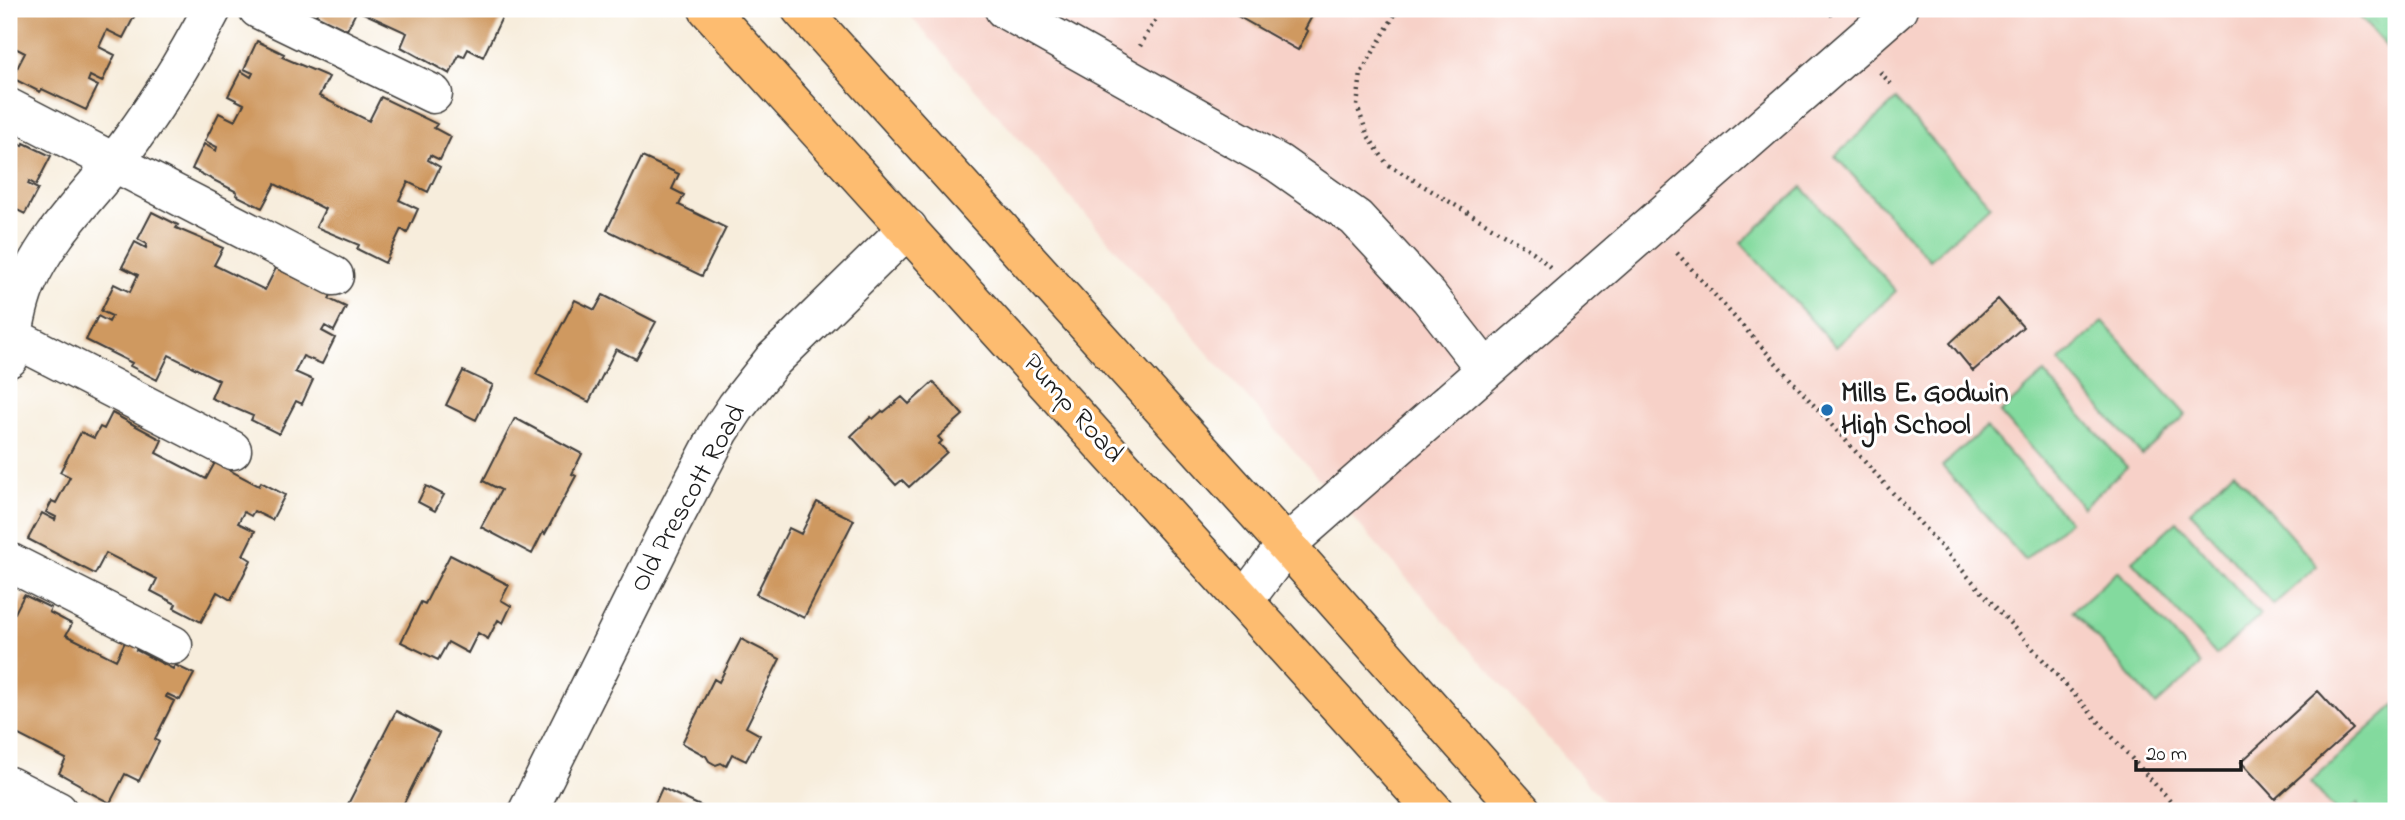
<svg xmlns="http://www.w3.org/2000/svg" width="2405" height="820" viewBox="0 0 2405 820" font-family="'Indie Flower',sans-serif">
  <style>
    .built { fill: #f7d1c8 }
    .park { fill: url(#park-crowns); stroke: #507b5d; stroke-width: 2 }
    .pitch { fill: #83da9e; stroke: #507b5d; stroke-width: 2 }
    .building { fill: #cf9960 }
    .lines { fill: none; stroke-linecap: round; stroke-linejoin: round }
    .minor-casing { stroke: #3d3b39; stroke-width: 41 }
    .major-casing { stroke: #3d3b39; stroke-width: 41 }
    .path { stroke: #3d3b39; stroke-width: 4.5; stroke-dasharray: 2 5; stroke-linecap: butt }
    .minor { stroke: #fff; stroke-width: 38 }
    .major { stroke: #fdbc70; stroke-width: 38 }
    .poi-dot { fill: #1f6fb2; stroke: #fff; stroke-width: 2.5 }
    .labels { text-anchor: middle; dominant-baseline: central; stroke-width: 6; stroke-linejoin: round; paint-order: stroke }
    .poi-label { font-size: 28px; font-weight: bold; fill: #1c1c1c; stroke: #fff; text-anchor: start }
    .street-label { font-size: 28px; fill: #1c1c1c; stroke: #fff }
  </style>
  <defs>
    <pattern id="park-crowns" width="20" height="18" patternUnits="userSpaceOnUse" patternTransform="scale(1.75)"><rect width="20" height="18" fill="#83da9e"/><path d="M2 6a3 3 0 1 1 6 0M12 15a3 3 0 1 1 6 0" fill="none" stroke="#71ba88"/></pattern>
  </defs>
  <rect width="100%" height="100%" fill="#fff"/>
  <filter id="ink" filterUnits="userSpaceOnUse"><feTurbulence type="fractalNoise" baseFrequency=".0143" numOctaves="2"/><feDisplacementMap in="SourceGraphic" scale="14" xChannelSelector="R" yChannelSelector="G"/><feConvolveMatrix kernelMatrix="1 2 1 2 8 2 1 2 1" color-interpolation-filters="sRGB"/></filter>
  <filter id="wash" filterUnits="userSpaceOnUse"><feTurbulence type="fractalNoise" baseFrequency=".00686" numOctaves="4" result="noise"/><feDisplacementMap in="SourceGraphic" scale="28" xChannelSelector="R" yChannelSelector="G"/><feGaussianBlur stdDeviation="1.57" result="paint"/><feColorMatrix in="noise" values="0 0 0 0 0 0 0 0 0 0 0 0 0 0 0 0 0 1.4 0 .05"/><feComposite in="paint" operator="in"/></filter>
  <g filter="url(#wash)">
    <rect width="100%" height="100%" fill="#f7eddc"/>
    <path class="built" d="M904,9H2396V811H1612Z"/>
    <path class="park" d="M2353,9H2396V58Z"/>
    <path class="pitch" d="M1896,100L1990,205L1930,260L1835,156Z
      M1802,187L1896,291L1836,347L1741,243Z
      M2103,322L2186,415L2142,455L2059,361Z
      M2044,373L2127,467L2083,507L2000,413Z
      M1986,427L2069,521L2025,560L1942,466Z
      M2234,471L2317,566L2273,605L2190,511Z
      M2177,521L2260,615L2216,655L2132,561Z
      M2118,571L2201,665L2156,705L2073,611Z
      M2396,704V811H2358V803L2347,811H2336L2310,782Z"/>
    <g id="blocks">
      <path class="building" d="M9,9H127L136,13L123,38L107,30L99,47L115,55L102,82L90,76L88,81L98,86L86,110L42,89L40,92L12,78L25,53L9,45Z
        M319,9H494L504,13L483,57L468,49L464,57L459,55L450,74L401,47L407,33L357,10L347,30L316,15Z
        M1225,9H1316L1305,29L1308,31L1298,50Z
        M257,41L284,54L282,57L329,77L319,96L369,121L381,97L437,124L434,128L451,137L440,160L430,155L428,160L440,167L428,192L408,182L399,200L418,209L407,233L401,229L385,263L357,249L359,245L316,227L325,209L275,184L262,208L236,195L237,192L192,169L204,144L216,151L217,147L205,141L219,113L235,121L244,104L228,96L241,71L251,77L253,73L244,69Z
        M9,139L23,146L24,143L51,156L36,185L29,181L28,184L38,189L25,214L9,206Z
        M642,157L679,174L672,189L684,195L679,205L726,228L702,276L607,230Z
        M152,212L178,225L176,228L223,248L214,265L265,290L276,268L331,295L329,299L346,307L334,331L325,326L322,331L335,338L322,364L303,356L295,372L313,380L302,404L296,401L279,434L251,420L253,416L211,398L219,380L169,355L157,380L130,366L132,363L86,340L98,316L109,322L112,316L101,311L114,284L130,292L138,275L122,267L135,242L146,248L147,244L138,239Z
        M603,295L656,322L636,359L616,349L589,402L536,374L575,300L595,310Z
        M1998,299L2023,327L1973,371L1950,343Z
        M463,371L493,385L476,420L446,405Z
        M933,382L963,415L938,437L942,441L939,444L947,452L909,487L902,480L896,485L851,436L871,417L873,419L882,411L884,412L902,397L909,404Z
        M112,413L162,440L156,453L206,479L217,459L229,466L227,469L259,486L261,482L285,495L272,520L254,511L251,516L244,512L238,523L255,531L243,555L251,560L231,600L217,592L201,622L174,608L176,604L151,591L157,579L106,553L95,574L28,539L42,513L55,520L56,517L46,512L52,501L56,503L70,477L60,472L81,432L94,438L100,427L104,429Z
        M515,418L582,454L572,474L576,476L545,534L543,532L532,554L481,527L501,490L483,481Z
        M426,486L444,495L435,511L418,502Z
        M817,502L854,520L804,618L756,594L789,528L801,534Z
        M450,555L509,585L501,600L511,606L503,623L498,620L488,639L478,633L468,653L448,642L438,660L401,642L421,602L425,604Z
        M24,595L51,608L49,612L72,624L66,635L116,660L126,640L138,646L136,650L173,669L175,665L194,674L180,700L167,694L166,697L174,701L155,739L159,742L139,781L125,774L110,803L81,788L82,786L59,773L66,759L17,734L9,750V613L10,611L15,613Z
        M741,639L780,659L746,727L760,735L746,761L732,754L726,766L721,763L716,765L709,761L706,756L682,743L714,679L719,682Z
        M2318,691L2353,729L2275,799L2241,762Z
        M396,711L439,733L400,811H362L348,804Z
        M662,788L711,811H647L649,808L652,810Z"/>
    </g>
  </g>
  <g filter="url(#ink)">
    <use href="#blocks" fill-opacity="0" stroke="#3d3b39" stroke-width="2"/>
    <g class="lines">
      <g class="minor-casing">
        <path id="minor" d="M258,9L433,94
          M1004,9L1278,163L1356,218L1429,297L1486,370
          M9,108L334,276
          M9,335L232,450
          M9,358C13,334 17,307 26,285C46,238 83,202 114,163C151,115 184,63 212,9
          M9,562L173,645
          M1244,601L1286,545L1898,9
          M9,786L58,811
          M528,811L669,528L720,431L736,407L773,360L908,228"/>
      </g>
      <g class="major-casing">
        <path id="major" d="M708,9L1434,811
          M801,9L1286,545L1522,811"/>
      </g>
      <path class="path" d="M1398,9L1361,73L1357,106L1368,136L1387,164L1533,252L1550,267
        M1826,9L1833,16
        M1140,46L1162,9
        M1880,72L1892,85
        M1677,253L2179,811"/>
      <use href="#minor" class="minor"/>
      <use href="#major" class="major"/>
    </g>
  </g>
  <circle class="poi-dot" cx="1827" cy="410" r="7"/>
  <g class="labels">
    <g class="poi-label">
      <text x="1841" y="394">Mills E. Godwin<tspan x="1841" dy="32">High School</tspan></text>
    </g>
    <g class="street-label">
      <text transform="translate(1072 409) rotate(48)">Pump Road</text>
      <text transform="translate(689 499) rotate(-61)">Old Prescott Road</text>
    </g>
  </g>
  <rect width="2405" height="820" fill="none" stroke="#fff" stroke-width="35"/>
  <path d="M2136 760v10h105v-10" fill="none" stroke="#1c1c1c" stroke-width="3.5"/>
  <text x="2146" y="760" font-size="21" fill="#1c1c1c" stroke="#ffffff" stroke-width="5" paint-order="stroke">20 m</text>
</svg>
